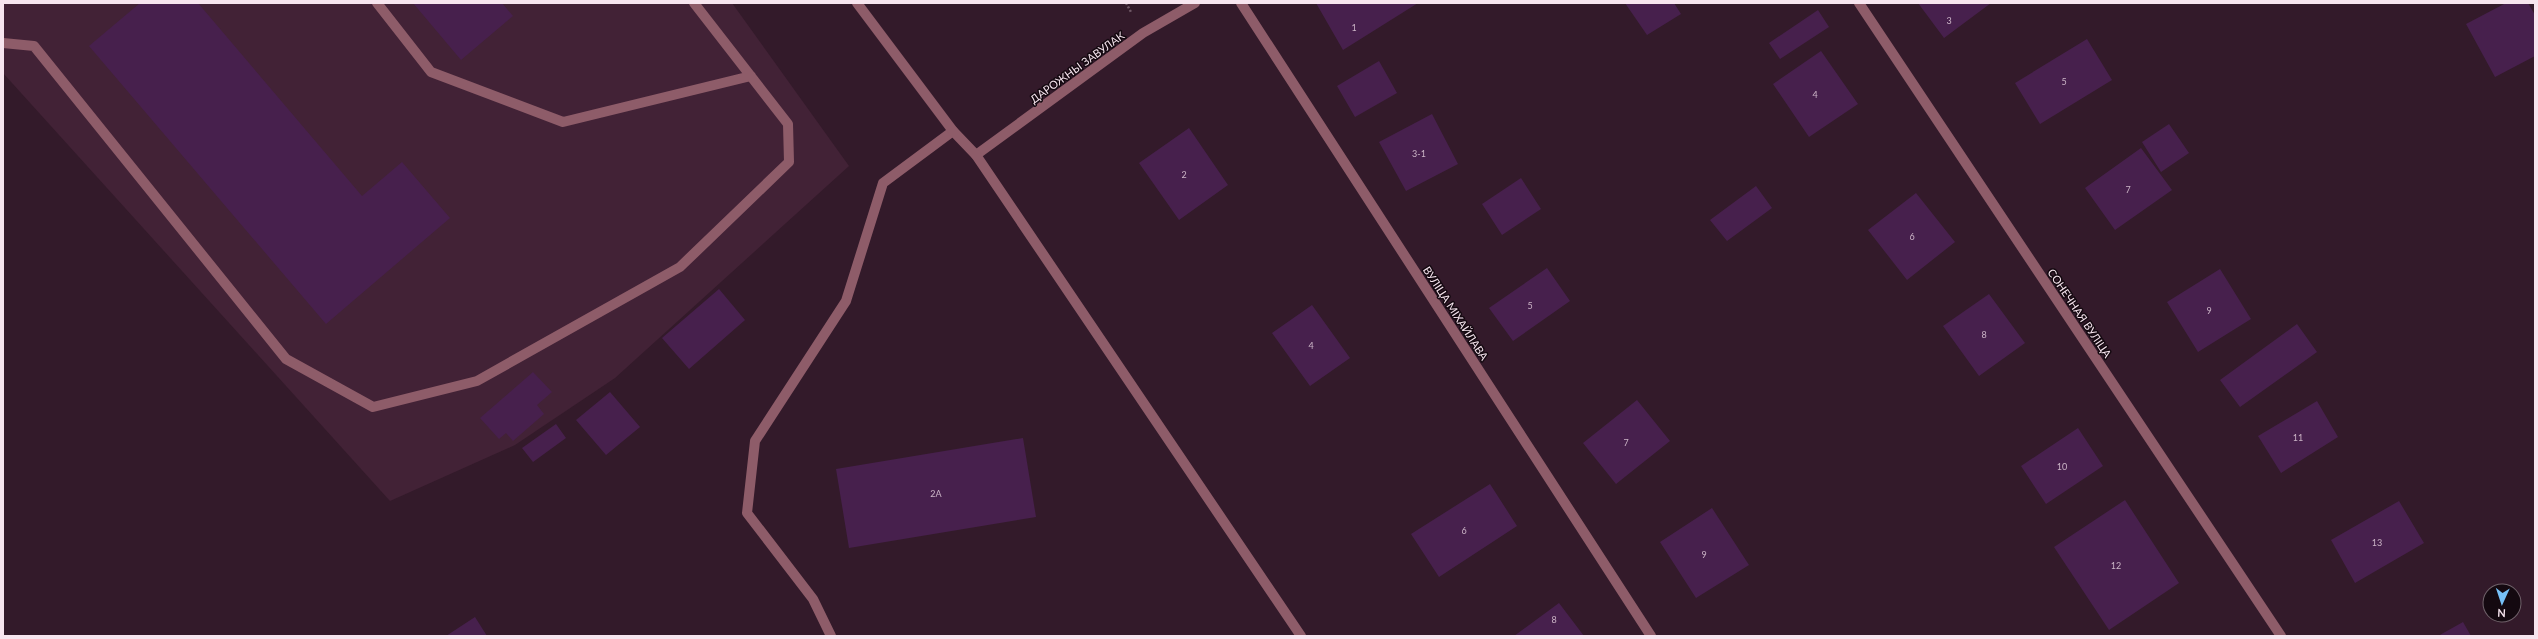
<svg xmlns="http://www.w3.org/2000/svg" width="2538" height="639" viewBox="0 0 2538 639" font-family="Lato,sans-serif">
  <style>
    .built { fill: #422236 }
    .building { fill: #47204d }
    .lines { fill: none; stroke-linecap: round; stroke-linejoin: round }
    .path { stroke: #705967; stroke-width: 2.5; stroke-dasharray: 2 2; stroke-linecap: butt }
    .service { stroke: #8e5c69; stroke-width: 10 }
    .minor { stroke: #8e5c69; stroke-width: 10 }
    .tertiary { stroke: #8e5c69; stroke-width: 10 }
    .labels { text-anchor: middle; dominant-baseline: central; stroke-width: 3; stroke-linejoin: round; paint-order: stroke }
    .number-label { font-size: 9px; fill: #cbb4c6 }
    .street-label { font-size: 11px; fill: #f7e5ef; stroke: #140910 }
  </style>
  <rect width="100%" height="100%" fill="#331a2a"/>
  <path class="built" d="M3,3H732L849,166L615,378L515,445L390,501L3,73Z"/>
  <path class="building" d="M140,3H198L362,196L402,162L450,218L326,324L89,46Z
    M413,3H502L513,16L461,60Z
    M1316,3H1418L1343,50Z
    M1625,3H1674L1681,14L1647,35Z
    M1918,3H1991L1944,38Z
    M2506,3H2528L2535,15V56L2495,77L2466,24Z
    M1818,10L1829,27L1780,59L1769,43Z
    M2087,39L2112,80L2040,124L2015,83Z
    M1821,51L1858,104L1809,137L1773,84Z
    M1379,61L1397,93L1355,117L1337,86Z
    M1432,114L1458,164L1406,191L1379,142Z
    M2169,124L2189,153L2161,172L2142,142Z
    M1189,128L1228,185L1179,220L1139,163Z
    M2141,148L2172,190L2115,230L2085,188Z
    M1521,178L1541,209L1502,235L1482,204Z
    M1756,186L1772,208L1727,241L1710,220Z
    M1916,193L1955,242L1907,280L1868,230Z
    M1547,268L1570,301L1513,341L1489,308Z
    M2220,269L2251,319L2198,352L2167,302Z
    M719,289L745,320L689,369L662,338Z
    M1989,294L2025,343L1979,376L1943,326Z
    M1312,305L1350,358L1310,386L1272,333Z
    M2297,324L2317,352L2240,407L2220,380Z
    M533,372L552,392L537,405L544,414L513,441L506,433L499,439L480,418Z
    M610,392L640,427L606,455L576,420Z
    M1637,400L1670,441L1616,484L1583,443Z
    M2317,401L2338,437L2281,473L2258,436Z
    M556,424L566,438L533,462L522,448Z
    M2078,428L2103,466L2046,504L2021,466Z
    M1023,438L1036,517L849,548L836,469Z
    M1490,484L1517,526L1439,577L1411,534Z
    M2125,500L2179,583L2109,630L2054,547Z
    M2399,501L2424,543L2355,583L2331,540Z
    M1712,508L1749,565L1696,598L1660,542Z
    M1559,603L1584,636H1514Z
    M475,617L487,636H446Z
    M2463,622L2471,636H2438Z"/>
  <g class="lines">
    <path class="path" d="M1126,3L1131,12"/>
    <path class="service" d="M377,3L431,72L563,122L751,76
      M3,43L34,46L286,359L373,407L477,381L680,267L789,162L788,124L694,3"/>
    <path class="minor" d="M1241,3L1651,636
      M1859,3L2281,636
      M976,155L1143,33L1195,3
      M831,636L813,599L747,513L755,441L846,301L883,183L953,131"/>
    <path class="tertiary" d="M857,3L953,131L976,155L1301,636"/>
  </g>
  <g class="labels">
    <g class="number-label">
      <text x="1949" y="20">3</text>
      <text x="1354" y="27">1</text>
      <text x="2064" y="81">5</text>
      <text x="1815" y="94">4</text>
      <text x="1419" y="153">3-1</text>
      <text x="1184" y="174">2</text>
      <text x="2128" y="189">7</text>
      <text x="1912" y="236">6</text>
      <text x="1530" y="305">5</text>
      <text x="2209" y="310">9</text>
      <text x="1984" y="334">8</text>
      <text x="1311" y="345">4</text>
      <text x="2298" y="437">11</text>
      <text x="1626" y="442">7</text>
      <text x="2062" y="466">10</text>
      <text x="936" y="493">2А</text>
      <text x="1464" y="530">6</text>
      <text x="2377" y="542">13</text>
      <text x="1704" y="554">9</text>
      <text x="2116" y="565">12</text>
      <text x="1554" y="619">8</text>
    </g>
    <g class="street-label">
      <text transform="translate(1077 67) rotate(-36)">ДАРОЖНЫ ЗАВУЛАК</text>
      <text transform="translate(1456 313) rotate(57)">ВУЛІЦА МІХАЙЛАВА</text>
      <text transform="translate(2080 313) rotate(56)">СОНЕЧНАЯ ВУЛІЦА</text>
    </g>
  </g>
  <rect width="2538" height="639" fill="none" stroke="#f7e5ef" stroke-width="8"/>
  <g transform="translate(2502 603) rotate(183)"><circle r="19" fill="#140910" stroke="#6f6169"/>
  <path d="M0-3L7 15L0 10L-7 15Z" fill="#76c0f7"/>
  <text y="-6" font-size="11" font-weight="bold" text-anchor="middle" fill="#f7e5ef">N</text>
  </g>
</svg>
